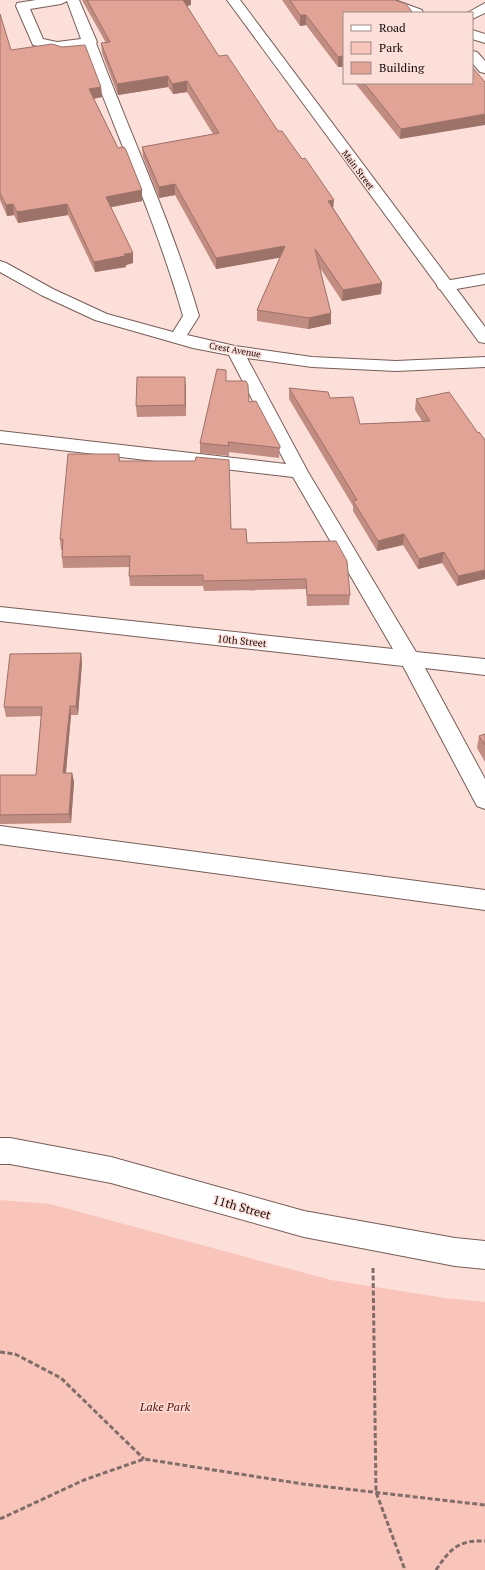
<svg xmlns="http://www.w3.org/2000/svg" width="485" height="1570" viewBox="0 0 485 1570" font-family="'PT Serif',serif">
  <style>
    .green { fill: #f9c4b9 }
    .lines { fill: none; stroke-linecap: round; stroke-linejoin: round }
    .minor-casing { stroke: #765d57; stroke-width: 2 }
    .major-casing { stroke: #765d57; stroke-width: 2 }
    .path { stroke: #806d6a; stroke-width: 3; stroke-dasharray: 5 2.5; stroke-linecap: butt }
    .minor { fill: #fff; fill-rule: evenodd }
    .major { fill: #fff; fill-rule: evenodd }
    .wall { fill: #c18c81 }
    .shaded-wall { fill: #9d7269 }
    .building { fill: #e0a396; stroke: #9d7269 }
    .labels { text-anchor: middle; dominant-baseline: central; stroke-width: 3; stroke-linejoin: round; paint-order: stroke }
    .far-street-label { font-size: 9px; fill: #130908; stroke: #fddfd9 }
    .street-label { font-size: 10px; fill: #130908; stroke: #fddfd9 }
    .near-street-label { font-size: 12px; fill: #130908; stroke: #fddfd9 }
    .near-park-label { font-size: 12px; font-style: italic; fill: #571005; stroke: #fddfd9 }
  </style>
  <rect width="100%" height="100%" fill="#fddfd9"/>
  <path class="green" d="M0,1200L50,1204L331,1280L445,1298L485,1302V1570H0Z"/>
  <g class="lines">
    <g class="minor-casing">
      <path id="minor" d="M36,0H79L97,42L96,43C130,134 172,223 199,316L187,335L235,346L312,357L396,361L485,357V367L396,371L312,367L247,358L308,472L416,652L485,659V675L425,668L485,779V809L477,806L403,666L0,621V607L393,649L293,477L0,443V431L286,464L229,355L193,348L95,320L41,295L0,272V261L6,263L53,289L107,314L173,332L183,316C157,224 117,136 84,47L57,50L33,45L16,6L17,3ZM67,1L81,39L57,42L43,39L30,9L61,4Z
        M377,0H395L422,10L423,13H405L378,3Z
        M485,3V13L472,19V13H467Z
        M472,30L485,34V43L472,39Z
        M472,51L477,52L485,61V73L480,72L472,63Z
        M485,274V284L445,291L439,289L437,286L439,283L445,281Z
        M0,826L485,890V910L0,844Z
        M0,1138H10L111,1157L304,1211L455,1238L485,1241V1269L455,1266L304,1237L111,1183L10,1164H0Z"/>
    </g>
    <g class="major-casing">
      <path id="major" d="M227,0H240L485,327V343L479,342Z"/>
    </g>
    <path class="path" d="M373,1268L376,1492L405,1570
      M0,1352L15,1354L61,1378L144,1459
      M0,1519L84,1480L144,1459L303,1484L485,1505
      M436,1570C450,1549 458,1540 485,1541"/>
    <use href="#minor" class="minor"/>
    <use href="#major" class="major"/>
  </g>
  <path class="wall" d="M82,0H191V5L187,6L218,55L274,125L334,209L382,283L381,294L342,301L320,268L331,324L308,329L257,321V310L280,257L216,269L175,195L159,198L143,157L142,147L213,134L187,92L173,94L168,87L118,95L102,53L101,43H106Z
    M282,0H395L344,13V69L342,67H338L306,25L300,26Z
    M0,14L11,50L101,87L102,97L94,99L118,148L142,190V201L111,207L133,263L126,265V267L95,272L68,215L18,223L14,215L7,216L0,200Z
    M355,83H472L400,139Z
    M185,377L186,416L137,417L136,406Z
    M289,388L330,398L360,424L422,421L415,410L416,399L478,433L485,440L457,586L442,563L418,569L403,545L377,551L353,511V506L289,399Z
    M249,402L280,446L279,458L229,452V456L200,453V443Z
    M119,454L120,461L231,529L247,543L350,595L349,605L307,606L306,589L204,591L203,586H130L129,576V567L63,568L62,557V550H61L60,539Z
    M81,653L82,663L78,715H71L66,773H72L74,782L71,823L0,824V775H36L41,716L6,717L4,707Z
    M485,734V762L477,748L479,736Z"/>
  <path class="shaded-wall" d="M181,0H191V5L181,7Z
    M300,15H306V25L300,26Z
    M343,56L342,67H338V57Z
    M168,76V87L118,95L117,84Z
    M187,81V92L173,94L172,84Z
    M101,87L102,97L90,99L89,89Z
    M485,114V125L400,139L401,129Z
    M175,184V195L159,198V187Z
    M142,190V201L107,208L106,197Z
    M334,200L333,211L328,201Z
    M13,204L14,215L7,216L6,205Z
    M67,204L68,215L18,223L17,212Z
    M285,246L284,257L216,269V258Z
    M133,253V263L126,265V267L95,272L94,262L124,254Z
    M382,283L381,294L342,301L343,290Z
    M331,313V324L308,329L309,318Z
    M185,377L186,388V416L185,405Z
    M404,534L403,545L377,551L378,541Z
    M444,552L442,563L418,569L419,559Z
    M485,570V579L457,586L458,576Z
    M81,653L82,663L78,715L76,706Z
    M70,706L71,715L65,782L63,773Z
    M72,773L74,782L71,823L69,814Z"/>
  <path class="building" d="M87,0H183L218,55L220,56L227,55L274,125L278,131H282L302,159L305,158L334,200L328,201L382,283L343,290L315,249L331,313L309,318L257,310L285,246L216,258L175,184L159,187L142,147L219,133L187,81L172,84L168,76L117,84L101,43L110,42Z
    M290,0H395L406,4L413,13H344V58L343,56L338,57L306,15H300Z
    M0,14L11,50L52,44L62,47L85,45L101,87L89,89L118,148L124,147L126,150L142,190L106,197L133,253L124,254L125,256L94,262L67,204L17,212L13,204L6,205L0,193Z
    M472,67L485,82V114L401,129L364,83H472Z
    M217,369L226,370V381H246L248,385L249,402L256,401L280,446V448L228,442L229,446L200,443Z
    M137,377H185V405L136,406Z
    M289,388L328,392L330,398L353,397L360,424L430,421L416,399L449,392L478,433L479,432L485,440V570L458,576L444,552L419,559L404,534L378,541L353,501L357,500Z
    M68,454H119V461H195L196,457L229,460L231,529H246L247,543L336,541L347,561L350,595H307L306,579L203,581V575L129,576L130,556L62,557L63,539H60Z
    M81,653L76,706H70L63,773H72L69,814L0,815V775H36L42,707H4L10,654Z
    M485,734V745L479,736Z"/>
  <g class="labels">
    <g class="far-street-label">
      <text transform="translate(358 170) rotate(53)">Main Street</text>
      <text transform="translate(235 350) rotate(10)">Crest Avenue</text>
    </g>
    <g class="street-label">
      <text transform="translate(242 641) rotate(6)">10th Street</text>
    </g>
    <g class="near-street-label">
      <text transform="translate(242 1207) rotate(16)">11th Street</text>
    </g>
    <g class="near-park-label">
      <text x="165" y="1406">Lake Park</text>
    </g>
  </g>
  <rect x="343" y="12" width="130" height="72" fill="#fddfd9" stroke="#9f8985"/>
  <rect x="351" y="25" width="20" height="6" fill="#ffffff" stroke="#9f8985"/>
  <text x="379" y="32" font-size="12" fill="#130908">Road</text>
  <rect x="351" y="42" width="20" height="12" fill="#f9c4b9" stroke="#9f8985"/>
  <text x="379" y="52" font-size="12" fill="#130908">Park</text>
  <rect x="351" y="62" width="20" height="12" fill="#e0a396" stroke="#9f8985"/>
  <text x="379" y="72" font-size="12" fill="#130908">Building</text>
</svg>
